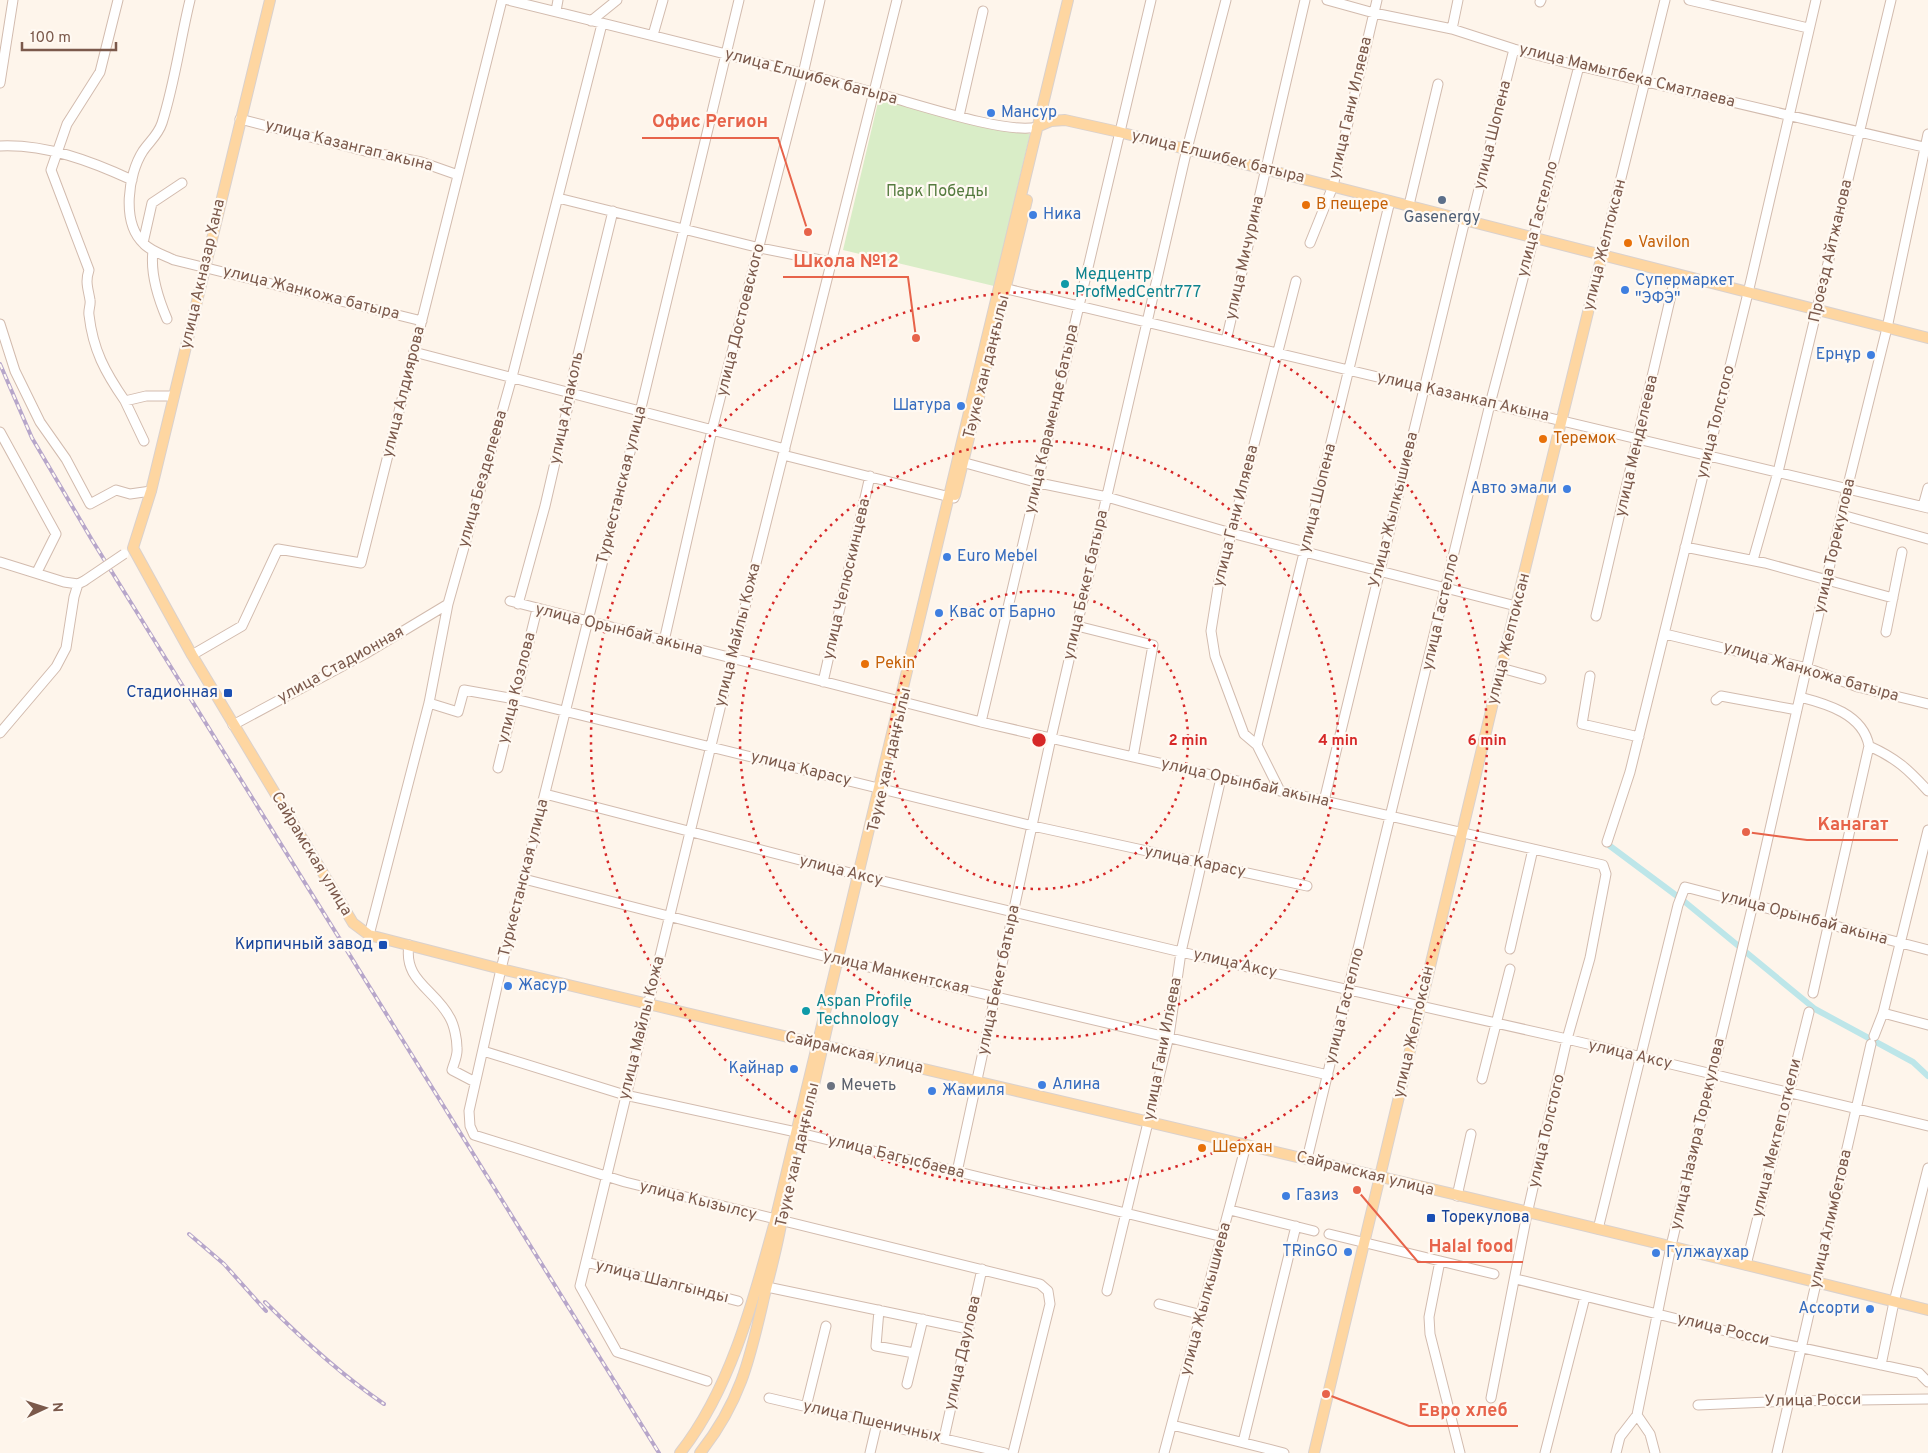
<svg xmlns="http://www.w3.org/2000/svg" width="1928" height="1453" viewBox="0 0 1928 1453" font-family="Overpass,sans-serif">
  <style>
    .green { fill: #d9edc7 }
    .lines { fill: none; stroke-linecap: round; stroke-linejoin: round }
    .canal { stroke: #bde6e9; stroke-width: 6 }
    .minor-casing { stroke: #d2bbae; stroke-width: 11 }
    .major-casing { stroke: #dad1cd; stroke-width: 12 }
    .minor { stroke: #fff; stroke-width: 9 }
    .major { stroke: #fed6a1; stroke-width: 10 }
    .rail-casing { stroke: #b7a6ca; stroke-width: 4 }
    .rail { stroke: #fff9f2; stroke-width: 2; stroke-dasharray: 5.5; stroke-linecap: butt }
    .minor-bridge-casing { stroke: #d2bbae; stroke-width: 11; stroke-linecap: butt }
    .minor-bridge { stroke: #fff; stroke-width: 9 }
    .ring { fill: none; stroke: #d62828; stroke-width: 2.5; stroke-dasharray: 2.5 5 }
    .shop-dot { fill: #3f7fe0; stroke: #fff9f2; stroke-width: 2 }
    .service-dot { fill: #5c6f8a; stroke: #fff9f2; stroke-width: 2 }
    .food-dot { fill: #e8710a; stroke: #fff9f2; stroke-width: 2 }
    .culture-dot { fill: #0f9aa8; stroke: #fff9f2; stroke-width: 2 }
    .transit-dot { fill: #1a4fb4; stroke: #fff9f2; stroke-width: 2 }
    .worship-dot { fill: #6b7280; stroke: #fff9f2; stroke-width: 2 }
    .labels { text-anchor: middle; dominant-baseline: central; stroke-width: 4.5; stroke-linejoin: round; paint-order: stroke }
    .street-label { font-size: 16px; fill: #7b594b; stroke: #fff9f2 }
    .shop-label { font-size: 16px; fill: #366cbe; stroke: #fff9f2; text-anchor: start }
    .park-label { font-size: 16px; fill: #557b3f; stroke: #fff9f2 }
    .food-label { font-size: 16px; fill: #c56008; stroke: #fff9f2; text-anchor: start }
    .service-label { font-size: 16px; fill: #4e5e75; stroke: #fff9f2 }
    .culture-label { font-size: 16px; fill: #0d838f; stroke: #fff9f2; text-anchor: start }
    .transit-label { font-size: 16px; fill: #164399; stroke: #fff9f2; text-anchor: end }
    .worship-label { font-size: 16px; fill: #5b616d; stroke: #fff9f2; text-anchor: start }
    .centre { fill: #d62828; stroke: #fff9f2; stroke-width: 2.5 }
    .ring-label { font-size: 15px; text-anchor: middle; font-weight: bold; fill: #d62828; stroke: #fff9f2; stroke-width: 4.5; stroke-linejoin: round; paint-order: stroke }
    .leader { fill: none; stroke: #e7634a; stroke-width: 2 }
    .callout-dot { fill: #e7634a; stroke: #fff9f2; stroke-width: 2 }
    .callout-label { font-size: 18px; text-anchor: middle; font-weight: bold; fill: #e7634a; stroke: #fff9f2; stroke-width: 4.5; stroke-linejoin: round; paint-order: stroke }
  </style>
  <rect width="100%" height="100%" fill="#fef5eb"/>
  <path class="green" d="M879,98L1030,134L994,286L843,250Z"/>
  <g class="lines">
    <path class="canal" d="M1610,846L1685,902L1815,1009L1913,1062L1928,1076"/>
    <g class="minor-casing">
      <path id="minor" d="M118,0L100,72L67,124L51,170L89,270C85,282 88,288 90,300C91,305 88,310 89,315C93,350 105,372 125,401L146,396H174
        M190,0C180,41 175,82 162,123C158,135 150,141 143,151C128,174 121,223 144,244C152,252 164,255 174,260L422,321
        M508,0C631,30 754,60 875,93C911,102 1006,135 1037,127
        M739,0L640,412L501,969L469,1111L470,1126L474,1135L625,1182L1040,1284L1048,1291L1050,1304L1013,1453
        M1327,0L1374,13L1452,29L1514,49L1579,66L1928,148
        M1689,0L1808,28
        M1540,2L1541,0
        M556,11L558,0
        M591,21L617,0
        M1452,29L1458,0
        M653,35L663,0
        M0,83L13,0
        M959,116L983,11
        M240,119L365,151L421,162L458,175
        M0,146C46,144 91,161 132,180
        M558,198L760,248L831,262
        M1409,205L1438,84
        M1471,221L1514,49
        M143,243L152,203L182,183
        M1310,243L1333,186L1377,0
        M153,251C150,274 158,298 167,319
        M1602,255L1665,0
        M999,287L1928,508
        M0,324L15,371L40,422L66,459L90,504L116,490L130,494L151,491
        M1226,341L1305,0
        M414,352L785,449
        M125,401L144,441
        M0,432L56,534L37,572
        M783,455L954,498
        M958,461L1039,483L1107,497L1231,533L1516,606
        M1923,506L1928,488
        M1842,515L1928,539
        M1685,547L1765,563L1893,598
        M1753,560L1778,472L1891,0
        M0,562L64,582L78,584
        M510,601L981,722L1603,865L1606,874L1590,958L1567,1039L1527,1214L1491,1398
        M518,604L545,506L571,393L574,371L613,211
        M1596,616L1676,274
        M1077,626L1153,645L1133,757
        M1886,632L1902,552
        M1665,634L1807,668L1858,687L1928,704
        M664,641L712,430L803,74L820,0
        M192,655L242,626L278,549L361,563L502,0
        M1501,668L1541,679
        M1590,676L1582,724L1639,737
        M823,682L870,476
        M1800,697C1827,704 1863,714 1869,746C1896,758 1908,769 1928,791
        M1716,700L1721,696L1797,710
        M429,703L458,712L464,690L515,699L1033,826L1307,886
        M981,722L1151,0
        M233,725L365,654L448,604
        M0,733L56,667L66,648L74,597L78,584L84,581
        M1257,745L1244,734L1215,656L1211,631L1219,581L1296,281
        M498,768L537,609
        M1280,791L1257,745L1390,201
        M545,794L862,876L1181,952L1567,1039L1928,1126
        M1324,801L1465,220
        M1607,842L1630,772L1748,293L1816,0
        M524,879L843,961L1328,1075
        M369,935L429,703L448,604L512,377L602,24
        M409,945C403,981 435,989 450,1018C454,1025 457,1039 457,1048C458,1055 454,1063 452,1070L475,1082
        M1510,949L1533,849
        M1813,993L1869,746
        M1883,1013L1928,1025
        M1874,1036L1883,1013L1928,830
        M483,1051L625,1095L796,1132L1223,1237
        M1482,1079L1510,969
        M1307,1159L1490,404L1579,66
        M957,1172L1051,738L1187,149L1226,0
        M1457,1196L1471,1134
        M1230,1210L1314,1231
        M1598,1229L1678,905L1685,887L1928,950
        M1329,1234L1494,1274
        M1440,1261L1429,1317L1430,1334L1460,1453
        M586,1262L738,1301
        M1746,1265L1809,1012
        M1516,1279L1742,1335L1919,1373L1928,1382
        M767,1287L968,1329
        M1107,1291L1169,1036L1181,952L1221,778
        M1159,1304L1202,1315
        M879,1310L876,1346L914,1353
        M1881,1365L1894,1302L1928,1168
        M707,1381L617,1352L580,1286L732,659L897,0
        M907,1384L923,1319
        M769,1398L1005,1453
        M1698,1405L1790,1401L1928,1399
        M806,1407L826,1326
        M1637,1415L1650,1434L1655,1453
        M1172,1425L1284,1453
        M944,1438L982,1269
        M1243,1442L1296,1226
        M870,1453L877,1423
        M1164,1453L1246,1145
        M1545,1453L1585,1297
        M1616,1453L1620,1437L1637,1415L1671,1246L1753,904L1847,489L1887,328L1928,134
        M1777,1453L1871,1044"/>
    </g>
    <g class="major-casing">
      <path id="major" d="M270,0L151,491L133,548L192,655L353,923L369,935L501,969C977,1083 1454,1191 1928,1310
        M1037,127L1051,121L1065,120L1119,132L1928,338
        M955,495L1027,200
        M809,1107L829,1019
        M680,1453C730,1390 753,1302 774,1225L1068,0
        M700,1453C743,1399 751,1353 766,1289C772,1266 778,1243 782,1219
        M1314,1453L1516,606L1602,255"/>
    </g>
    <use href="#minor" class="minor"/>
    <use href="#major" class="major"/>
    <g class="rail-casing">
      <path id="rail" d="M0,364L32,438L92,540L659,1453
        M189,1234L224,1264L266,1311
        M265,1302C303,1340 340,1374 384,1404"/>
    </g>
    <use href="#rail" class="rail"/>
    <g class="minor-bridge-casing">
      <path id="minor-bridge" d="M84,581L124,554"/>
    </g>
    <use href="#minor-bridge" class="minor-bridge"/>
  </g>
  <g class="ring">
    <circle cx="1039" cy="740" r="149"/>
    <circle cx="1039" cy="740" r="299"/>
    <circle cx="1039" cy="740" r="448"/>
  </g>
  <g class="shop-dot">
    <circle cx="991" cy="113" r="5"/>
    <circle cx="1033" cy="215" r="5"/>
    <circle cx="1625" cy="290" r="5"/>
    <circle cx="1871" cy="355" r="5"/>
    <circle cx="961" cy="406" r="5"/>
    <circle cx="1567" cy="489" r="5"/>
    <circle cx="947" cy="557" r="5"/>
    <circle cx="939" cy="613" r="5"/>
    <circle cx="508" cy="986" r="5"/>
    <circle cx="794" cy="1069" r="5"/>
    <circle cx="1042" cy="1085" r="5"/>
    <circle cx="932" cy="1091" r="5"/>
    <circle cx="1286" cy="1196" r="5"/>
    <circle cx="1348" cy="1252" r="5"/>
    <circle cx="1656" cy="1253" r="5"/>
    <circle cx="1870" cy="1309" r="5"/>
  </g>
  <circle class="service-dot" cx="1442" cy="200" r="5"/>
  <g class="food-dot">
    <circle cx="1306" cy="205" r="5"/>
    <circle cx="1628" cy="243" r="5"/>
    <circle cx="1543" cy="439" r="5"/>
    <circle cx="865" cy="664" r="5"/>
    <circle cx="1202" cy="1148" r="5"/>
  </g>
  <g class="culture-dot">
    <circle cx="1065" cy="284" r="5"/>
    <circle cx="806" cy="1011" r="5"/>
  </g>
  <g class="transit-dot">
    <rect x="223" y="688" width="10" height="10" rx="2.5"/>
    <rect x="378" y="940" width="10" height="10" rx="2.5"/>
    <rect x="1426" y="1213" width="10" height="10" rx="2.5"/>
  </g>
  <circle class="worship-dot" cx="831" cy="1086" r="5"/>
  <g class="labels">
    <g class="street-label">
      <text transform="translate(1627 76) rotate(14)">улица Мамытбека Сматлаева</text>
      <text transform="translate(811 77) rotate(15)">улица Елшибек батыра</text>
      <text transform="translate(1351 108) rotate(-77)">улица Гани Иляева</text>
      <text transform="translate(1493 135) rotate(-76)">улица Шопена</text>
      <text transform="translate(349 146) rotate(14)">улица Казангап акына</text>
      <text transform="translate(1218 157) rotate(14)">улица Елшибек батыра</text>
      <text transform="translate(1538 219) rotate(-75)">улица Гастелло</text>
      <text transform="translate(1605 245) rotate(-76)">улица Желтоксан</text>
      <text transform="translate(1831 251) rotate(-77)">Проезд Айтжанова</text>
      <text transform="translate(1245 258) rotate(-77)">улица Мичурина</text>
      <text transform="translate(203 274) rotate(-77)">улица Акназар Хана</text>
      <text transform="translate(311 293) rotate(14)">улица Жанкожа батыра</text>
      <text transform="translate(741 320) rotate(-76)">улица Достоевского</text>
      <text transform="translate(987 367) rotate(-76)">Тәуке хан даңғылы</text>
      <text transform="translate(404 392) rotate(-76)">улица Алдиярова</text>
      <text transform="translate(1463 397) rotate(13)">улица Казанкап Акына</text>
      <text transform="translate(567 408) rotate(-78)">улица Алаколь</text>
      <text transform="translate(1052 419) rotate(-77)">улица Караменде батыра</text>
      <text transform="translate(1716 422) rotate(-76)">улица Толстого</text>
      <text transform="translate(1637 446) rotate(-77)">улица Менделеева</text>
      <text transform="translate(483 479) rotate(-74)">улица Безделеева</text>
      <text transform="translate(622 485) rotate(-76)">Туркестанская улица</text>
      <text transform="translate(1318 498) rotate(-76)">улица Шопена</text>
      <text transform="translate(1394 510) rotate(-76)">Улица Жылкышиева</text>
      <text transform="translate(1236 516) rotate(-76)">улица Гани Иляева</text>
      <text transform="translate(1835 546) rotate(-77)">улица Торекулова</text>
      <text transform="translate(847 579) rotate(-77)">улица Челюскинцева</text>
      <text transform="translate(1086 585) rotate(-77)">улица Бекет батыра</text>
      <text transform="translate(1441 612) rotate(-77)">улица Гастелло</text>
      <text transform="translate(619 630) rotate(14)">улица Орынбай акына</text>
      <text transform="translate(738 635) rotate(-76)">улица Майлы Кожа</text>
      <text transform="translate(1509 639) rotate(-76)">улица Желтоксан</text>
      <text transform="translate(341 665) rotate(-29)">улица Стадионная</text>
      <text transform="translate(1811 672) rotate(16)">улица Жанкожа батыра</text>
      <text transform="translate(517 688) rotate(-76)">улица Козлова</text>
      <text transform="translate(890 760) rotate(-77)">Тәуке хан даңғылы</text>
      <text transform="translate(801 769) rotate(14)">улица Карасу</text>
      <text transform="translate(1245 783) rotate(13)">улица Орынбай акына</text>
      <text transform="translate(311 854) rotate(59)">Сайрамская улица</text>
      <text transform="translate(1195 862) rotate(12)">улица Карасу</text>
      <text transform="translate(841 871) rotate(14)">улица Аксу</text>
      <text transform="translate(524 878) rotate(-76)">Туркестанская улица</text>
      <text transform="translate(1804 918) rotate(15)">улица Орынбай акына</text>
      <text transform="translate(1235 964) rotate(13)">улица Аксу</text>
      <text transform="translate(896 973) rotate(13)">улица Манкентская</text>
      <text transform="translate(999 980) rotate(-78)">улица Бекет батыра</text>
      <text transform="translate(1345 1006) rotate(-76)">улица Гастелло</text>
      <text transform="translate(642 1028) rotate(-76)">улица Майлы Кожа</text>
      <text transform="translate(1414 1032) rotate(-77)">улица Желтоксан</text>
      <text transform="translate(1163 1049) rotate(-79)">улица Гани Иляева</text>
      <text transform="translate(854 1053) rotate(13)">Сайрамская улица</text>
      <text transform="translate(1630 1055) rotate(13)">улица Аксу</text>
      <text transform="translate(1547 1131) rotate(-77)">улица Толстого</text>
      <text transform="translate(1698 1134) rotate(-77)">улица Назира Торекулова</text>
      <text transform="translate(1777 1138) rotate(-76)">улица Мектеп откели</text>
      <text transform="translate(798 1155) rotate(-77)">Тәуке хан даңғылы</text>
      <text transform="translate(896 1157) rotate(14)">улица Багысбаева</text>
      <text transform="translate(1365 1174) rotate(14)">Сайрамская улица</text>
      <text transform="translate(698 1201) rotate(14)">улица Кызылсу</text>
      <text transform="translate(1831 1219) rotate(-77)">улица Алимбетова</text>
      <text transform="translate(662 1282) rotate(14)">улица Шалгынды</text>
      <text transform="translate(1206 1299) rotate(-75)">улица Жылкышиева</text>
      <text transform="translate(1723 1330) rotate(14)">улица Росси</text>
      <text transform="translate(963 1353) rotate(-77)">улица Даулова</text>
      <text transform="translate(1813 1401) rotate(-1)">Улица Росси</text>
      <text transform="translate(872 1422) rotate(13)">улица Пшеничных</text>
    </g>
    <g class="shop-label">
      <text x="1001" y="113">Мансур</text>
      <text x="1043" y="215">Ника</text>
      <text x="1635" y="281">Супермаркет<tspan x="1635" dy="18">"ЭФЭ"</tspan></text>
      <text x="1861" y="355" text-anchor="end">Ернұр</text>
      <text x="951" y="406" text-anchor="end">Шатура</text>
      <text x="1557" y="489" text-anchor="end">Авто эмали</text>
      <text x="957" y="557">Euro Mebel</text>
      <text x="949" y="613">Квас от Барно</text>
      <text x="518" y="986">Жасур</text>
      <text x="784" y="1069" text-anchor="end">Кайнар</text>
      <text x="1052" y="1085">Алина</text>
      <text x="942" y="1091">Жамиля</text>
      <text x="1296" y="1196">Газиз</text>
      <text x="1338" y="1252" text-anchor="end">TRinGO</text>
      <text x="1666" y="1253">Гулжаухар</text>
      <text x="1860" y="1309" text-anchor="end">Ассорти</text>
    </g>
    <g class="park-label">
      <text x="937" y="192">Парк Победы</text>
    </g>
    <g class="food-label">
      <text x="1316" y="205">В пещере</text>
      <text x="1638" y="243">Vavilon</text>
      <text x="1553" y="439">Теремок</text>
      <text x="875" y="664">Pekin</text>
      <text x="1212" y="1148">Шерхан</text>
    </g>
    <g class="service-label">
      <text x="1442" y="218">Gasenergy</text>
    </g>
    <g class="culture-label">
      <text x="1075" y="275">Медцентр<tspan x="1075" dy="18">ProfMedCentr777</tspan></text>
      <text x="816" y="1002">Aspan Profile<tspan x="816" dy="18">Technology</tspan></text>
    </g>
    <g class="transit-label">
      <text x="218" y="693">Стадионная</text>
      <text x="373" y="945">Кирпичный завод</text>
      <text x="1441" y="1218" text-anchor="start">Торекулова</text>
    </g>
    <g class="worship-label">
      <text x="841" y="1086">Мечеть</text>
    </g>
  </g>
  <circle cx="1039" cy="740" r="8" class="centre"/>
  <g class="ring-label">
    <text x="1188" y="745">2 min</text>
    <text x="1338" y="745">4 min</text>
    <text x="1487" y="745">6 min</text>
  </g>
  <path class="leader" d="M808 232L778 138H642M916 338L908 277H783M1746 832L1807 840H1898M1357 1190L1418 1262H1523M1326 1394L1409 1426H1518"/>
  <g class="callout-dot">
    <circle cx="808" cy="232" r="5"/>
    <circle cx="916" cy="338" r="5"/>
    <circle cx="1746" cy="832" r="5"/>
    <circle cx="1357" cy="1190" r="5"/>
    <circle cx="1326" cy="1394" r="5"/>
  </g>
  <g class="callout-label">
    <text x="710" y="127">Офис Регион</text>
    <text x="846" y="267">Школа №12</text>
    <text x="1853" y="830">Канагат</text>
    <text x="1471" y="1252">Halal food</text>
    <text x="1463" y="1416">Евро хлеб</text>
  </g>
  <g transform="translate(45 1408) rotate(86)" stroke="#fff9f2" stroke-width="4" paint-order="stroke">
  <path d="M0-4L9 19L0 12L-9 19Z" fill="#7b594b"/>
  <text y="-8" font-size="14" font-weight="bold" text-anchor="middle" fill="#7b594b">N</text>
  </g>
  <path d="M22 42v8h94v-8" fill="none" stroke="#7b594b" stroke-width="2.5"/>
  <text x="30" y="42" font-size="15" fill="#7b594b" stroke="#fff9f2" stroke-width="4" paint-order="stroke">100 m</text>
</svg>
